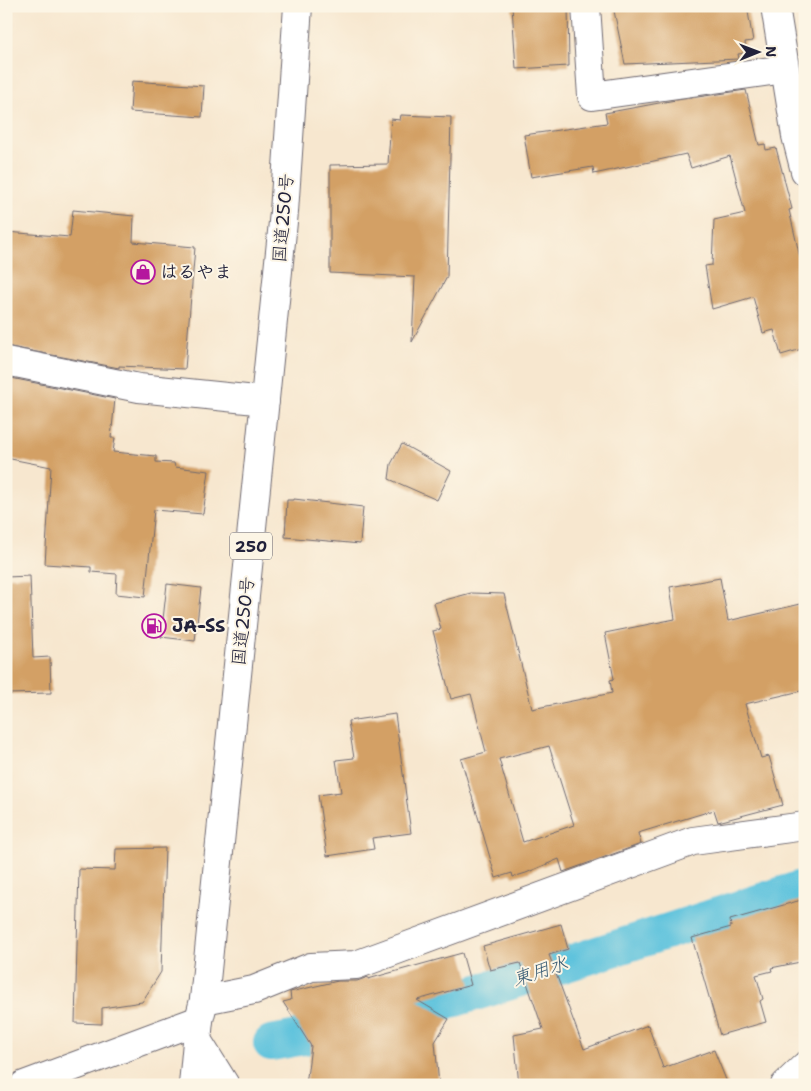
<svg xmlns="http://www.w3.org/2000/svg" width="811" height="1091" viewBox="0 0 811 1091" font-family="'Shantell Sans','Klee One',sans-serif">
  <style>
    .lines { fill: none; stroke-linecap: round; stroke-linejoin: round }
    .canal { stroke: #5fc3dd; stroke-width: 36 }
    .building { fill: #d3a065; fill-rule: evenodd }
    .street-casing { stroke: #6d676f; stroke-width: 30 }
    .primary-casing { stroke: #6d676f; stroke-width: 30 }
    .highway-casing { stroke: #6d676f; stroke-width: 30 }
    .street { stroke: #fff; stroke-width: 28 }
    .primary { stroke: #fff; stroke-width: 28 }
    .highway { stroke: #fff; stroke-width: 28 }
    .labels { text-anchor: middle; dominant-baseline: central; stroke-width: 4; stroke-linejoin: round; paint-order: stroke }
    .shield { fill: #fcf5e5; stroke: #63616e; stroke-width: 1 }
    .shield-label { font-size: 16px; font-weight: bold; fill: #22223b }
    .street-label { font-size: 18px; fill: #22223b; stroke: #fcf5e5 }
    .poi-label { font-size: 18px; font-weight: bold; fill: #22223b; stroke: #fcf5e5; text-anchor: start }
    .water-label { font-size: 19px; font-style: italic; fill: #375a74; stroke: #fcf5e5 }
  </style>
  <rect width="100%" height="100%" fill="#fcf5e5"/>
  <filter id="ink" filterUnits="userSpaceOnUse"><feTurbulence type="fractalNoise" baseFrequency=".02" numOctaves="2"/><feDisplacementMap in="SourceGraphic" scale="10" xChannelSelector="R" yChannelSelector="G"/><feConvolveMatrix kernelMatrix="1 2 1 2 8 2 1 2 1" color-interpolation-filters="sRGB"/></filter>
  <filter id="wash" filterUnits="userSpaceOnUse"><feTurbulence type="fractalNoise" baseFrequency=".0096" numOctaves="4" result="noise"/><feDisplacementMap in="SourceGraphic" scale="20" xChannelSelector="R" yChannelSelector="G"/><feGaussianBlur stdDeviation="1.12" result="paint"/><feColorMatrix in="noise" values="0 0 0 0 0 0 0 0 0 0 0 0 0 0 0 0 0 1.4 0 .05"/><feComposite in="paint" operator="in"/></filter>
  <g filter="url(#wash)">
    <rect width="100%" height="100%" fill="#f7e7cf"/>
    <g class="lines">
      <path class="canal" d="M271,1043L369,1025L498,986L805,887"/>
    </g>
    <g id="blocks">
      <path class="building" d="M512,6H568L569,66L516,69Z
        M613,6H747L753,41L745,42L746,53L738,54L739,59L625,64Z
        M132,81L204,86L202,117L130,112Z
        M746,90L759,145L765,144L766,150L776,148L792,209L789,210L805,279V348L781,355L774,330L763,333L753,297L712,309L705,266L712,265L714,220L745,213L730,156L691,168L686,154L594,174L593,167L531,177L524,135L607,123L605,113L670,101Z
        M401,115L451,117L447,277L412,342L415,277L330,273V165L388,164L391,119L400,120Z
        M73,210L134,216L133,242L195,247L185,369L119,366V368L6,346V232L70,237Z
        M6,377L115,399L111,438H115L113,452L156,456V462L174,463L175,467L209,471L203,514L154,510L145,597L116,594L117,574L91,572V567L45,564L51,467L6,458Z
        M402,444L451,471L437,500L389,479L391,464Z
        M294,499L363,507L360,544L285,537L287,500H294Z
        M30,576L33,658L50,657L51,693L6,694V577Z
        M720,578L728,621L805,603V690L745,704L761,758L769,756L783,805L718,822L714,810L638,833L641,844L563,872L559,859L526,873L513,877L512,873L496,878L461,759L486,752L471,694L451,699L433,631L441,629L434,603L471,593L504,594L532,709L612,693L610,680L614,679L605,633L675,619L670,587ZM549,746L574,825L523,842L499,759Z
        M167,584L201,588L195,641L161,637Z
        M395,714L411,833L372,838L374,849L327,856L318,795L341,792L336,760L354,758L348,721Z
        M165,848L161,972L142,1002L102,1008V1024L75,1023L79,869L115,870L116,849Z
        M805,899V961L771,968L772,971L756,975L763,999L760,1001L766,1022L720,1035L692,938L731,927L730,920Z
        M561,924L568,949L549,955L584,1049L648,1025L663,1068L714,1050L728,1085H519L514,1035L543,1029L520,963L490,970L483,946Z
        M462,953L471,985L417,1000L449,1019L435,1042L439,1085H306L311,1046L283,1002L291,1000L290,992L338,981H357L368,977V979Z"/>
    </g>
  </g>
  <g filter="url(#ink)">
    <use href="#blocks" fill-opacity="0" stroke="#6d676f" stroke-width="1"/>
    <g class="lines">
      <g class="street-casing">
        <path id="street" d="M586,6L592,96L785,69
          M775,6L796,136L805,171
          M6,361L139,388L265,401
          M204,1000L254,990L311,967L356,965L693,841L805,826
          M24,1085L199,1020"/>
      </g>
      <g class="primary-casing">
        <path id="primary" d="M785,1085L805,1066"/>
      </g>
      <g class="highway-casing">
        <path id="highway" d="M197,1040L225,1085
          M193,1085L199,1020L204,1000L284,212L298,6"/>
      </g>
      <use href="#street" class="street"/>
      <use href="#primary" class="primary"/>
      <use href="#highway" class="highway"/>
    </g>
  </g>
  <defs>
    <g id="shop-ring" transform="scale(1.25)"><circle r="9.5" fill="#fcf5e5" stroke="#b5179e" stroke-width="1.5"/><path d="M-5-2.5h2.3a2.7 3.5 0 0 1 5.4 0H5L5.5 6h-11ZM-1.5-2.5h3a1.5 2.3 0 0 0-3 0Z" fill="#b5179e"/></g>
    <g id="fuel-ring" transform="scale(1.25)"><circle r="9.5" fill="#fcf5e5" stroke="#b5179e" stroke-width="1.5"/><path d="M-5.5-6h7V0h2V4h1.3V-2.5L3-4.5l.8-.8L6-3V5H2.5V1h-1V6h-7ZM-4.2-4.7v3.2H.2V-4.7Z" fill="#b5179e"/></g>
  </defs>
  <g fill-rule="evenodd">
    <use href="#shop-ring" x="143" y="272"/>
    <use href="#fuel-ring" x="154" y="626"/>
  </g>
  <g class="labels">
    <rect class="shield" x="230" y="532.5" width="42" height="27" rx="4"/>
    <g class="shield-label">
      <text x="251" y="546">250</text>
    </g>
    <g class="street-label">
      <text transform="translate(283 218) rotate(-85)">国道250号</text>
      <text transform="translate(243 621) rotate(-84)">国道250号</text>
    </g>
    <g class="poi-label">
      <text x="160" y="272">はるやま</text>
      <text x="172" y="626">JA-SS</text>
    </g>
    <g class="water-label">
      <text transform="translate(540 971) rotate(-18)">東用水</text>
    </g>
  </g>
  <rect width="811" height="1091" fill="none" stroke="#fcf5e5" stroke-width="25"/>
  <g transform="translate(758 52) rotate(89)" stroke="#fcf5e5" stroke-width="4" paint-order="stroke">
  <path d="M0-4L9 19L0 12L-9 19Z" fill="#22223b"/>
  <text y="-8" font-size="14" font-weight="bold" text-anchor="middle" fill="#22223b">N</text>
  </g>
</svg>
